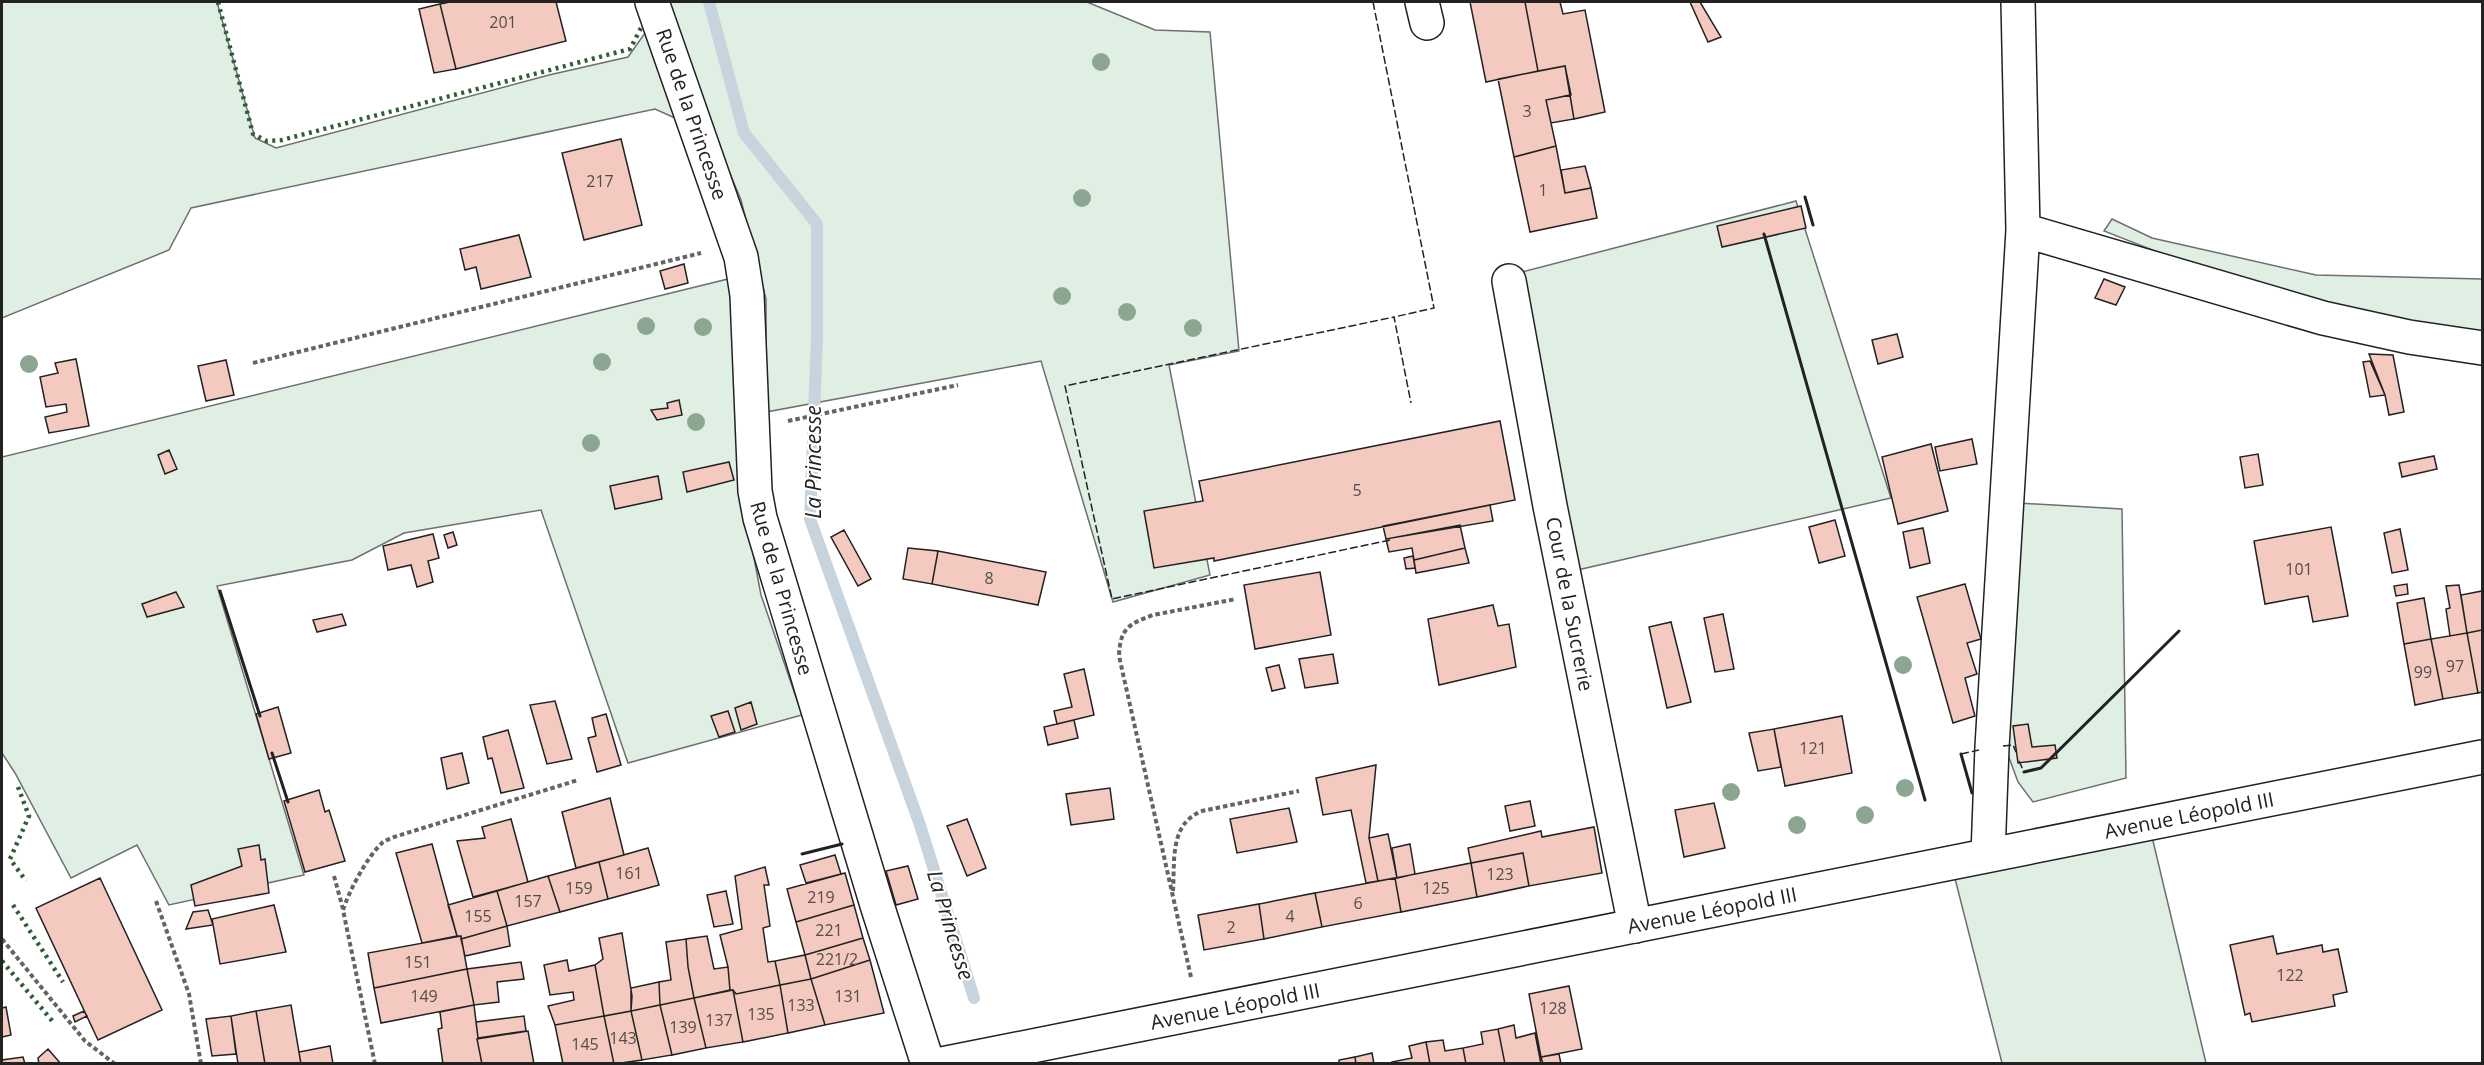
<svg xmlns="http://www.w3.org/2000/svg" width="2484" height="1065" viewBox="0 0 2484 1065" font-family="'Open Sans',sans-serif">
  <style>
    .green { fill: #e0efe3; stroke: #6f6f6f; stroke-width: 1.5 }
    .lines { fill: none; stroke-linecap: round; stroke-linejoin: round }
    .stream { stroke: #c7d3dd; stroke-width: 12 }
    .building { fill: #f3c9c0; stroke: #222; stroke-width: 1.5 }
    .minor-casing { stroke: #222; stroke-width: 36 }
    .major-casing { stroke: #222; stroke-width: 36 }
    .path { stroke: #646464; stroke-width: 4; stroke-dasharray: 4.5 3; stroke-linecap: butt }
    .minor { stroke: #fff; stroke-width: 33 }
    .major { stroke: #fff; stroke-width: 33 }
    .hedge { stroke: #2f5e38; stroke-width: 4.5; stroke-dasharray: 3 4.5; stroke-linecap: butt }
    .fence { stroke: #222; stroke-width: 1.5; stroke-dasharray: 8 3; stroke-linecap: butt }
    .wall { stroke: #222; stroke-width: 3 }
    .tree { fill: #8da692 }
    .labels { text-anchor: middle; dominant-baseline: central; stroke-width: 4.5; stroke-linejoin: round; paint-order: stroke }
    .number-label { font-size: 16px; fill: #564c4a }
    .street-label { font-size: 20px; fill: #222; stroke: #fff }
    .water-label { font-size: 21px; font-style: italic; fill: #222; stroke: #fff }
  </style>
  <rect width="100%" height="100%" fill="#fff"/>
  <path class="green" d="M2,2H217L255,138L276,148L549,75L628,57L645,33L675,118L655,109L191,208L169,250L2,318Z
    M665,2H1087L1155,30L1210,32L1239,351L1169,365L1210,575L1113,602L1041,361L766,412V299L741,200L681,56Z
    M1796,201L1891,498L1573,571L1514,274Z
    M2112,219L2152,238L2316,275L2482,279V338L2340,313L2206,271L2104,231Z
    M728,279L736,335L740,484L761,595L802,715L628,763L541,510L404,533L352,560L217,586L304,875L169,905L137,845L71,878L15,773L2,753V457Z
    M2018,503L2122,509L2126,778L2033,802L2018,782L2007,752Z
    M2148,820L2206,1063H2002L1950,859Z"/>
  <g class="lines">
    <path class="stream" d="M709,2L744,133L817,224V337L810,519L920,825L974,998"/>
  </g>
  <path class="building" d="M450,2H556L566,41L456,69L440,4Z
    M1470,2H1525L1538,71L1486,82Z
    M1525,2H1560L1563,14L1585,10L1605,112L1574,119L1565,66L1538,71Z
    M1690,2H1700L1721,37L1708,42Z
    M440,4L456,69L434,73L419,9Z
    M1565,66L1571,95L1546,100L1556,146L1514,157L1498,79Z
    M1570,95L1574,119L1551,123L1546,100Z
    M621,139L642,225L584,240L562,153Z
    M1556,146L1565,193L1591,188L1597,218L1530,232L1514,157Z
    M1585,166L1591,188L1565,193L1561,170Z
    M1801,206L1806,228L1722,247L1717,226Z
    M519,235L531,277L481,289L476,267L465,270L460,249Z
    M684,264L688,283L665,289L660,271Z
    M2104,279L2125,287L2116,305L2095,298Z
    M1897,334L1903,357L1878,364L1872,340Z
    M2369,354L2393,355L2404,412L2389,415L2385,395Z
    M76,359L89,426L49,433L45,417L67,412L66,404L46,407L40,377L58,373L55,363Z
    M226,360L234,395L206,401L198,366Z
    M2370,361L2385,395L2370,397L2363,362Z
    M679,400L682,415L657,420L651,410L668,408L667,403Z
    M1500,421L1515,500L1214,561V558L1154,568L1144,511L1203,501L1199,481Z
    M1972,439L1977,464L1940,471L1935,447Z
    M1931,444L1948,511L1898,524L1882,457Z
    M169,450L177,469L165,474L158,455Z
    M2258,454L2263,485L2245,488L2240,457Z
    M2434,456L2437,469L2402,477L2399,463Z
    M729,462L734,480L687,492L683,472Z
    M658,476L662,499L615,509L610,486Z
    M1490,505L1493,521L1386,539L1383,526Z
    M1835,520L1845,556L1819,563L1809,527Z
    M1460,525L1465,548L1414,560L1412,548L1389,552L1386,539Z
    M2331,527L2348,616L2313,622L2308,596L2265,604L2254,541Z
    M1923,528L1930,563L1910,568L1903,532Z
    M2400,529L2408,570L2392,573L2384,533Z
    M844,530L871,579L858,586L831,537Z
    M453,532L457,545L448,548L444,535Z
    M433,534L439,558L428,561L433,582L417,587L411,565L388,570L383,546Z
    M908,548L938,551L932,584L903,579Z
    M1465,548L1469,563L1416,573L1414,560Z
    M938,551L1046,572L1038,605L932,584Z
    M1413,556L1415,568L1406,569L1404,558Z
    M1320,572L1331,635L1255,649L1244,585Z
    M1965,584L1981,639L1967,643L1977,674L1965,678L1975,716L1953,723L1917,597Z
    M2407,584L2408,594L2396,596L2394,586Z
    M2459,585L2467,633L2450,636L2446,609L2450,608L2446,586Z
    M2482,591V630L2467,633L2461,595Z
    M176,592L184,607L147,617L142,604Z
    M2424,598L2431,639L2404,644L2397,603Z
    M1493,605L1498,626L1509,624L1516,667L1439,685L1428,619Z
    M342,614L346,625L317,632L313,620Z
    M1723,614L1734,669L1715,672L1704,618Z
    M1671,622L1691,702L1667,708L1649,627Z
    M2482,630V692L2478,693L2467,633Z
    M2467,633L2478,693L2443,699L2431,639Z
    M2431,639L2443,699L2415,705L2404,644Z
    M1333,654L1338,683L1305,688L1299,659Z
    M1279,665L1285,688L1272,691L1266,668Z
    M1084,669L1094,715L1057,724L1054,711L1072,707L1064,674Z
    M555,701L572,759L547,764L530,705Z
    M751,702L757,724L741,730L735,708Z
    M278,707L291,753L269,759L256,714Z
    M728,711L735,732L719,737L711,716Z
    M606,714L621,765L597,772L588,738L596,736L592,718Z
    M1842,716L1852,773L1785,786L1774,729Z
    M1074,720L1078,738L1048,745L1044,727Z
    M2028,724L2032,747L2055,745L2057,758L2018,763L2013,726Z
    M1774,729L1781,767L1758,771L1749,733Z
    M508,730L524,788L501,793L492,758L488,759L483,737Z
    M462,753L469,783L447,789L441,758Z
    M1376,765L1369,838L1378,881L1366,883L1351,810L1323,815L1316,778Z
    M1110,788L1114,819L1071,825L1066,794Z
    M319,790L325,812L329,810L345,861L305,872L284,801Z
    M610,798L624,855L576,868L562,812Z
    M1530,801L1535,826L1510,831L1505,806Z
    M1714,803L1725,848L1684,857L1675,810Z
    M1289,808L1297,842L1237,853L1230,819Z
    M511,819L528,882L473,897L457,841L485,838L482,827Z
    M967,819L986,868L967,876L947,826Z
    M1594,827L1602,873L1529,886L1523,853L1471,863L1468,848L1541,831L1542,837Z
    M1388,834L1397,878L1378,881L1369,838Z
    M432,844L457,936L422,943L396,853Z
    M1410,844L1415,874L1397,878L1392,848Z
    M259,845L261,860L265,859L269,893L195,906L191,885L242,866L238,849Z
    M648,848L659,885L608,899L599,862Z
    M1523,853L1529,886L1477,897L1471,863Z
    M835,855L841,874L806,883L800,865Z
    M599,862L608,899L560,912L548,876Z
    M1471,863L1477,897L1401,912L1395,878Z
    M908,866L918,899L896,905L886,871Z
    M765,867L769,885H764L770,926L763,928L768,962L775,961L780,985L736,994L733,990H730L728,967L720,935L742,929L735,876Z
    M845,873L854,905L796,922L787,889Z
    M548,876L560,912L507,926L497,891Z
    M100,878L162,1010L98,1040L36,908Z
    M1395,878L1401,912L1322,927L1315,893Z
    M497,891L507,926L461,939V936H457L448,905Z
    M726,891L733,924L714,927L707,895Z
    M1315,893L1322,927L1264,939L1259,904Z
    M1259,904L1264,939L1204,950L1198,915Z
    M274,905L286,952L220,964L212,919Z
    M854,905L863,938L805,955L796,922Z
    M208,910L213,925L186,929L193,912Z
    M507,926L510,946L465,956L461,939Z
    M622,933L632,996L631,1011L604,1016L595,965L603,959L599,938Z
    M461,936L467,969L374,988L368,953Z
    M707,936L714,969L728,967L730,990L694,998L688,967L686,939Z
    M2273,936L2277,954L2322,945L2323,952L2338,949L2347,992L2333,995L2335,1006L2252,1022L2250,1013L2245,1015L2230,945Z
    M863,938L870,960L811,979L805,955Z
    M686,939L688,967L694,998L660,1005L659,982L671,980L666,942Z
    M805,955L811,979L780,985L775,961Z
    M567,960L569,971L595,965L604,1016L555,1025L548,1006L574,1000L573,992L550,995L544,965Z
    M870,960L884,1013L825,1025L811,979Z
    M521,962L524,979L497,982L499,1002L474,1005L467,969Z
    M467,969L474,1005L381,1023L374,988Z
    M811,979L825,1025L788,1033L780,985Z
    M659,982L660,1005L631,1011V988Z
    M780,985L788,1033L743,1042L733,990L736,994Z
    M1569,986L1582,1049L1541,1057L1529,994Z
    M733,990L743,1042L706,1048L694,998Z
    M694,998L706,1048L672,1055L660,1005Z
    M291,1005L301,1064H265L256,1011Z
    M474,1005L478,1038L477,1039L482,1064H443L438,1029L442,1028L440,1012Z
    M660,1005L672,1055L642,1060L631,1011Z
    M6,1007L11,1035L2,1037V1008Z
    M84,1011L87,1016L75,1022L73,1016Z
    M256,1011L265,1064H238L231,1016Z
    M631,1011L642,1060L614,1064L604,1016Z
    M231,1016L236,1054L212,1056L206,1019Z
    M524,1016L526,1031L478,1038L476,1022Z
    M604,1016L614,1064H563L555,1025Z
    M1514,1025L1516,1038L1535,1033L1541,1064H1505L1498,1029Z
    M1498,1029L1505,1064H1466L1463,1048L1483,1044L1481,1032Z
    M528,1031L534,1064H482L477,1039Z
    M1443,1040L1445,1051L1463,1048L1466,1064H1430L1426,1042Z
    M1426,1042L1430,1064H1393L1392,1062L1412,1058L1409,1046Z
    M330,1046L333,1064H301L299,1052Z
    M48,1049L61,1064H39L38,1058Z
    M1372,1053L1374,1064H1356L1355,1057Z
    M1559,1054L1561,1064H1543L1541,1057Z
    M23,1057L25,1064H2V1060Z
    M1355,1057L1356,1064H1339V1060Z"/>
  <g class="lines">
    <g class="minor-casing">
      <path id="minor" d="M652,2L741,257L747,295L755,491L760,518L877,905L928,1064
        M1422,2L1427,23
        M2018,2L2023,230L2323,318L2409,337L2482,348
        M1509,281L1550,506L1635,926
        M1988,855L1992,747L2023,230"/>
    </g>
    <g class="major-casing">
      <path id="major" d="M942,1064L2482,757"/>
    </g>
    <path class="path" d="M253,363L701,253
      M788,421L958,385
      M334,876L343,909
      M1173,891C1175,861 1169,824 1202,811L1299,791
      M156,901L189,994L201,1064
      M2,939L85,1041L115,1064
      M1191,977L1119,656C1120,628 1129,624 1153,615L1236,599
      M375,1064L343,910C349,891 367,857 382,843C385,840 390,839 394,837L578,780"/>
    <use href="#minor" class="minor"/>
    <use href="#major" class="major"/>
    <path class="hedge" d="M218,2L253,134L267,141L282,140L630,49L641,28
      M18,787L29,816L10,859L26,881
      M13,905L63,982
      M2,961L54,1023"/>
    <path class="fence" d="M1373,2L1434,308L1394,317
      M1390,540L1112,599L1065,386L1394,317L1411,403
      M2003,746L2013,745L2016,752
      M1961,754L1979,750
      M2019,761L2024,772"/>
    <path class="wall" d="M1805,197L1813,225
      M1764,234L1925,800
      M220,591L260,716
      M272,753L288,802
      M1961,754L1972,793
      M2024,772L2041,768L2179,631
      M802,854L842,844"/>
  </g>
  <g class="tree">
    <circle cx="1101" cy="62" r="9"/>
    <circle cx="1082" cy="198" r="9"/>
    <circle cx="1062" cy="296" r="9"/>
    <circle cx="1127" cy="312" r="9"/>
    <circle cx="646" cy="326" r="9"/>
    <circle cx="703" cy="327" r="9"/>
    <circle cx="1193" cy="328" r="9"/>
    <circle cx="602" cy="362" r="9"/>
    <circle cx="29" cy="364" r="9"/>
    <circle cx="696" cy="422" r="9"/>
    <circle cx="591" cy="443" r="9"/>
    <circle cx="1903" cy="665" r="9"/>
    <circle cx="1905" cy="788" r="9"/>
    <circle cx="1731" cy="792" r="9"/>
    <circle cx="1865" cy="815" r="9"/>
    <circle cx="1797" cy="825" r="9"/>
  </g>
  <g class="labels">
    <g class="number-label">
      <text x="503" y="22">201</text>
      <text x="1527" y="111">3</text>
      <text x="600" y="181">217</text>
      <text x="1543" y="190">1</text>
      <text x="1357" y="490">5</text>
      <text x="2299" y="569">101</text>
      <text x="989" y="578">8</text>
      <text x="2455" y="666">97</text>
      <text x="2423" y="672">99</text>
      <text x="1813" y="748">121</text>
      <text x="629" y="873">161</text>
      <text x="1500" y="874">123</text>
      <text x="579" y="888">159</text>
      <text x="1436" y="888">125</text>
      <text x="821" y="897">219</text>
      <text x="528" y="901">157</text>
      <text x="1358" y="903">6</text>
      <text x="478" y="916">155</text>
      <text x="1290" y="916">4</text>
      <text x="1231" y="927">2</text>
      <text x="829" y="930">221</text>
      <text x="837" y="959">221/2</text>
      <text x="418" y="962">151</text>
      <text x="2290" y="975">122</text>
      <text x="424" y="996">149</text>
      <text x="848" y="996">131</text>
      <text x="801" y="1005">133</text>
      <text x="1553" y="1008">128</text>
      <text x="761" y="1014">135</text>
      <text x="719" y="1020">137</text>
      <text x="683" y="1027">139</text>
      <text x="623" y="1038">143</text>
      <text x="585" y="1044">145</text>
    </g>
    <g class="street-label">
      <text transform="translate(692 114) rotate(71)">Rue de la Princesse</text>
      <text transform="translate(782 588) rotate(74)">Rue de la Princesse</text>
      <text transform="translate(1570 604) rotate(79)">Cour de la Sucrerie</text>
      <text transform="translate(2189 815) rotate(-11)">Avenue Léopold III</text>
      <text transform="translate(1712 910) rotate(-11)">Avenue Léopold III</text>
      <text transform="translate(1235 1006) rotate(-11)">Avenue Léopold III</text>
    </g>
    <g class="water-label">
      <text transform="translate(813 462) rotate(-90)">La Princesse</text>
      <text transform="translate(951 925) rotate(73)">La Princesse</text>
    </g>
  </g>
  <rect width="2484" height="1065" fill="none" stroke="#222222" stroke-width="6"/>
</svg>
